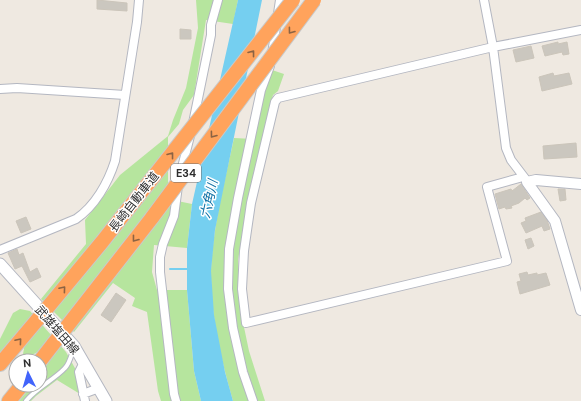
<svg xmlns="http://www.w3.org/2000/svg" width="581" height="401" viewBox="0 0 581 401" font-family="'DM Sans','Noto Sans JP',sans-serif">
  <style>
    .green { fill: #b6e59e }
    .water { fill: #75cff0 }
    .lines { fill: none; stroke-linecap: round; stroke-linejoin: round }
    .stream { stroke: #75cff0; stroke-width: 2 }
    .building { fill: #cbc7bf; stroke: #cbc5ba }
    .service-casing { stroke: #b4b7c1; stroke-width: 6 }
    .minor-casing { stroke: #b4b7c1; stroke-width: 10 }
    .tertiary-casing { stroke: #b4b7c1; stroke-width: 12 }
    .secondary-casing { stroke: #b4b7c1; stroke-width: 13 }
    .motorway-casing { stroke: #c9c9c9; stroke-width: 16 }
    .service { stroke: #fff; stroke-width: 4 }
    .minor { stroke: #fff; stroke-width: 8 }
    .tertiary { stroke: #fff; stroke-width: 10 }
    .secondary { stroke: #fff; stroke-width: 11 }
    .motorway { stroke: #ffa35c; stroke-width: 14 }
    .motorway-bridge-casing { stroke: #c9c9c9; stroke-width: 16; stroke-linecap: butt }
    .motorway-bridge { stroke: #ffa35c; stroke-width: 14 }
    .oneway { stroke: #8c6343 }
    .labels { text-anchor: middle; dominant-baseline: central; stroke-width: 3; stroke-linejoin: round; paint-order: stroke }
    .shield { fill: #fff; stroke: #6d6d6d; stroke-width: 1 }
    .shield-label { font-size: 11px; font-weight: bold; fill: #2e2e2e }
    .street-label { font-size: 12px; fill: #2e2e2e; stroke: #fff }
    .water-label { font-size: 13px; font-style: italic; fill: #0d6fa3; stroke: #fff }
  </style>
  <rect width="100%" height="100%" fill="#efe9e1"/>
  <path class="green" d="M196,0H238L233,24L206,20L194,95L183,110L179,124L168,137V199L192,204L187,248L154,245L152,272L157,290H187L194,371L201,401H161L158,391L147,312L132,306L135,298L113,283L74,332L41,299L86,244L85,220L120,175L168,136L173,120L186,88L198,28Z
    M272,70L284,74L278,91L273,95L248,202L238,260L240,308L249,351L265,401H233C221,359 210,314 211,270C213,225 225,181 234,138L254,139L263,91Z
    M20,309L30,311L66,352L76,370L80,394L57,380L36,396L31,401H19L32,385H40V374L49,361L48,354L41,350L27,358L23,354L27,332L0,354V339L13,313Z"/>
  <path class="water" d="M238,0H262L215,230L211,271L214,315L225,372L233,401H201L194,371L187,290V248L192,204Z"/>
  <g class="lines">
    <path class="stream" d="M170,269H189"/>
  </g>
  <path class="building" d="M97,0L127,3V11L97,9Z
    M180,29L191,30V39H180Z
    M558,42V44L567,42L569,54L563,55L562,52L545,56L542,46Z
    M531,46L534,58L516,62L513,50Z
    M553,73L554,76L569,73L572,84L542,91L539,77Z
    M576,143L577,157L544,159L543,146Z
    M521,184L530,198L527,200L525,198L519,203L511,206L512,208L506,209L505,207L499,209L495,194L511,189L512,191Z
    M558,189H565L566,200L560,201Z
    M541,212L547,220L550,229L544,231L542,226L526,233L521,223L526,221L525,218Z
    M26,217L31,229L21,233L16,221Z
    M531,238L534,246L528,249L525,240Z
    M17,249L19,255L23,253L30,272L37,268L41,277L30,282L22,266L15,269L8,253Z
    M527,272L528,275L537,273V275L546,273L550,285L520,294L517,282L521,281L519,274Z
    M116,293L126,300L111,322L101,315Z"/>
  <g class="lines">
    <g class="service-casing">
      <path id="service" d="M26,401C37,387 54,380 65,368C70,363 71,355 74,348"/>
    </g>
    <g class="minor-casing">
      <path id="minor" d="M484,0L493,47L506,148L511,160L527,181
        M272,54L280,0
        M0,89L17,88L125,95
        M193,123L211,35V25L218,0
        M180,175L190,136
        M523,177L487,187L507,261L246,323L242,289L244,251L251,203L275,102L278,98L493,47L581,30
        M0,250L76,219C95,206 108,183 115,161L137,22L139,0
        M84,362L79,372L85,401
        M83,394L99,388
        M176,401L174,394L160,272V257L163,244L174,216L178,186
        M253,401L243,372L233,328L228,289L229,249L238,198L261,90L270,66"/>
    </g>
    <g class="tertiary-casing">
      <path id="tertiary" d="M581,184L536,180L527,182L555,221L581,310"/>
    </g>
    <g class="secondary-casing">
      <path id="secondary" d="M0,264L74,346L106,401"/>
    </g>
    <g class="motorway-casing">
      <path id="motorway" d="M40,361L54,343
        M0,364L38,319
        M9,401L22,385"/>
    </g>
    <use href="#service" class="service"/>
    <use href="#minor" class="minor"/>
    <use href="#tertiary" class="tertiary"/>
    <use href="#secondary" class="secondary"/>
    <use href="#motorway" class="motorway"/>
    <g class="motorway-bridge-casing">
      <path id="motorway-bridge" d="M38,319L102,242L293,0
        M54,343L151,219L314,0"/>
    </g>
    <use href="#motorway-bridge" class="motorway-bridge"/>
  </g>
  <defs><path id="oneway-chevron" d="M-2-3.5L2.5 0L-2 3.5" fill="none" stroke-width="1.6" stroke-linecap="round" stroke-linejoin="round"/></defs>
  <g class="oneway">
    <use href="#oneway-chevron" transform="translate(291 31) rotate(127)"/>
    <use href="#oneway-chevron" transform="translate(252 53) rotate(-52)"/>
    <use href="#oneway-chevron" transform="translate(213 135) rotate(127)"/>
    <use href="#oneway-chevron" transform="translate(171 155) rotate(-52)"/>
    <use href="#oneway-chevron" transform="translate(135 239) rotate(128)"/>
    <use href="#oneway-chevron" transform="translate(63 289) rotate(-50)"/>
    <use href="#oneway-chevron" transform="translate(19 341) rotate(-50)"/>
  </g>
  <g class="labels">
    <rect class="shield" x="171" y="164" width="30" height="18" rx="3"/>
    <g class="shield-label">
      <text x="186" y="173">E34</text>
    </g>
    <g class="street-label">
      <text transform="translate(134 202) rotate(-52)">長崎自動車道</text>
      <text transform="translate(57 330) rotate(49)">武雄塩田線</text>
    </g>
    <g class="water-label">
      <text transform="translate(209 199) rotate(-78)">六角川</text>
    </g>
  </g>
  <g transform="translate(28 373) rotate(355)"><circle r="19" fill="#ffffff" stroke="#ababab"/>
  <path d="M0-3L7 15L0 10L-7 15Z" fill="#4264fb"/>
  <text y="-6" font-size="11" font-weight="bold" text-anchor="middle" fill="#2e2e2e">N</text>
  </g>
</svg>
